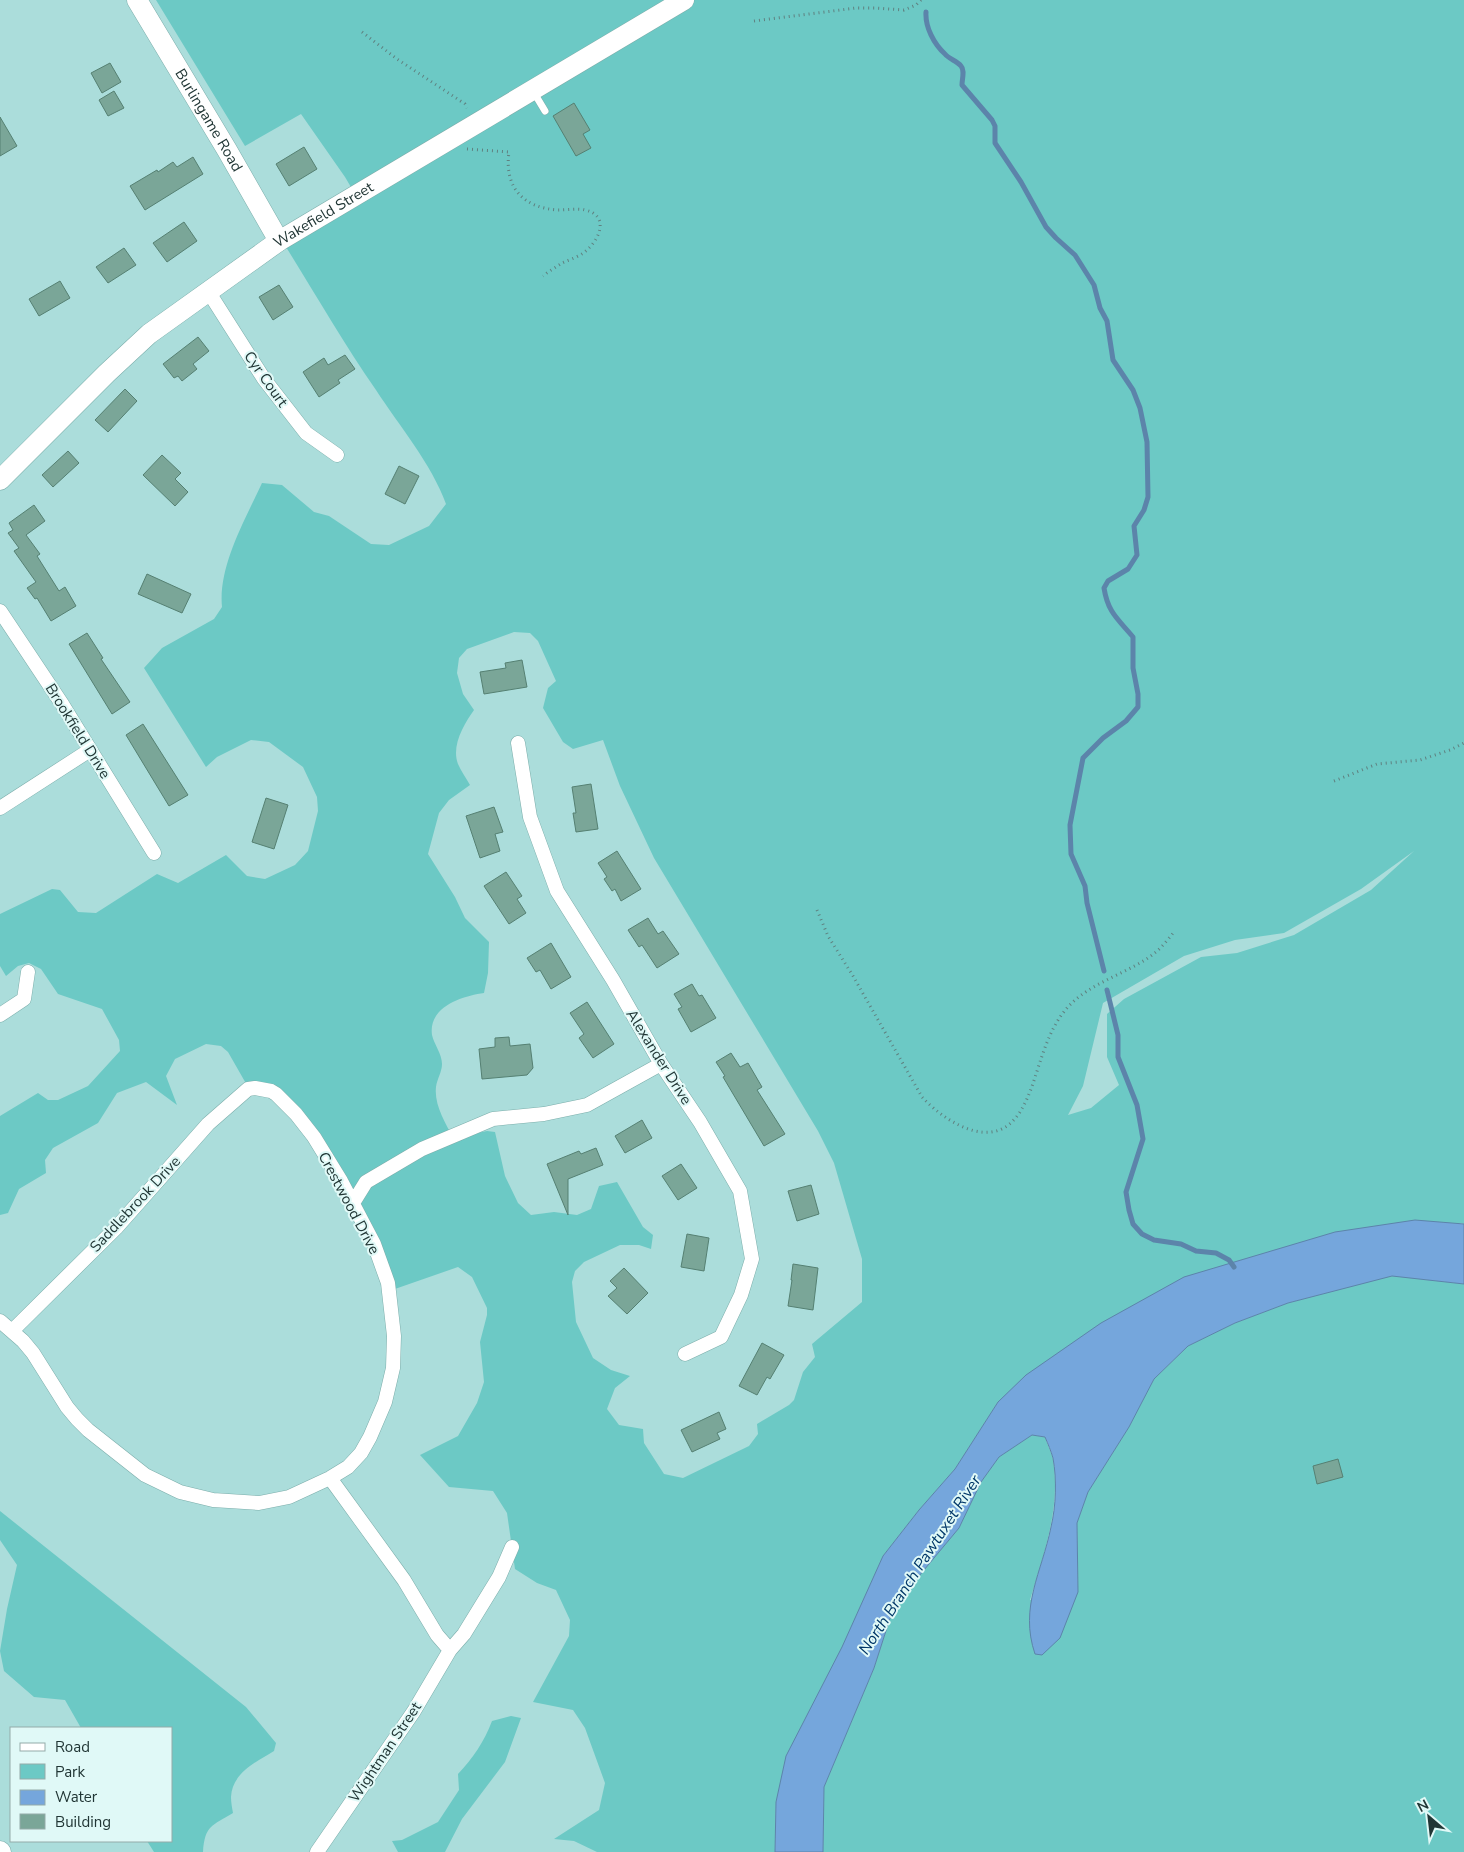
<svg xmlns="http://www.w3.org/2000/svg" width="1464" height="1852" viewBox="0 0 1464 1852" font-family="'Nunito Sans',sans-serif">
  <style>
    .green { fill: #6cc9c5; fill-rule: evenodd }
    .water { fill: #75a6dc; stroke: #5c84aa }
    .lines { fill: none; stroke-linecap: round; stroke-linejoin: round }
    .stream { stroke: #5c84aa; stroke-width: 5 }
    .building { fill: #7aa698; stroke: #558072 }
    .lane-casing { stroke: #7caeab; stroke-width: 8 }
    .street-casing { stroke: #7caeab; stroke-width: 15 }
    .secondary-casing { stroke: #7caeab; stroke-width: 21 }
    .path { stroke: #5f8180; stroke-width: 3; stroke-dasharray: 1 4; stroke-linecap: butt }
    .lane { stroke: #fff; stroke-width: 7 }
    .street { stroke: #fff; stroke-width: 14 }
    .secondary { stroke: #fff; stroke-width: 20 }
    .labels { text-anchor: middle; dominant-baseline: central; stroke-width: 4; stroke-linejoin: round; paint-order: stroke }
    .street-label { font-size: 15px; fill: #213635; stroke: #e0f9f7 }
    .water-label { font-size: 16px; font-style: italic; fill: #003768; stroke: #e0f9f7 }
  </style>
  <rect width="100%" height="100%" fill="#abdddb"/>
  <path class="green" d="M156,0H1464V1224L1461,1223L998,1402L955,1469L919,1510L883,1556L776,1802L775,1852H597L574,1841L554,1839L599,1810L605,1783L585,1728L573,1710L533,1702L569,1636L570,1620L556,1590L537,1583L515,1569L507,1513L493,1491L449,1487L420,1455L458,1436L477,1403L484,1382L480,1342L487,1315V1308L472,1277L458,1267L392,1290L323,1151L278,1095L248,1087L228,1052L221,1046L206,1044L175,1059L166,1076L177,1105L146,1082L117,1093L98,1123L53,1148L45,1160L46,1173L19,1189L8,1213L0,1215V1116L38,1093L48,1100H58L88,1086L120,1051L119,1040L102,1009L58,994L41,969L29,963L18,966L6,976L0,966V914L52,889L60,890L78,912L96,913L157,874L178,883L226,855L247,876L265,879L295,865L308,851L318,811L317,797L303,767L269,742L251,740L217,757L206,767L144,668L162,648L214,619L222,607C218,566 245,520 262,483L282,485L314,512L329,516L371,544L389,545L429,526L446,504C431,463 400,427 376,390C344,344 316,295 286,247L361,204L345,177L301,114L245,146ZM514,632L530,633L538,641L556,681L548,688L543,708L563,742L573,749L603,740L620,786L654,858L818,1131L834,1163L862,1259V1302L812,1344L815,1357L803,1372L794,1400L789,1405L757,1424L758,1434L749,1446L683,1478L664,1474L644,1443L643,1429L619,1425L607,1409L615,1388L630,1376L611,1370L593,1358L576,1322L572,1282L575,1271L584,1262L620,1245H639L651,1249L653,1235L643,1227L617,1182L599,1186L591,1209L577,1215L554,1212L531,1215L518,1203L505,1176L495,1132L487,1131L453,1138C445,1122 434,1105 436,1087C437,1079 442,1072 442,1064C442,1054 434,1044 432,1035C428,1007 462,996 484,993L488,973L489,942L465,918L455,897L428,854L439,813L449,800L470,785C466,778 461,771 458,764C451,746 464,724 474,710L463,694L457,673L459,658L467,649ZM1414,851L1371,890L1294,935L1237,953L1201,957L1124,999L1107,1014V1057L1119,1085L1091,1108L1068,1115L1083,1086L1103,1003L1184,956L1235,940L1284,933L1361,889Z
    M1392,1275L1464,1284V1852H823L824,1787L874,1668L894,1606L959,1528L981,1482L999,1457L1032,1435L1045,1437C1047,1444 1051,1451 1053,1459C1061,1507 1044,1554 1030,1600L1078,1592L1077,1523L1088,1492L1129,1427L1154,1379L1188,1346L1235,1323L1288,1303Z
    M0,1511L246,1707L276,1743L274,1751C256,1762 232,1773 231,1797C231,1802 232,1808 233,1813C212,1826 205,1825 203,1852H154L147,1841H171V1728H81L65,1700L34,1697L4,1671L0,1651L7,1609L17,1565L0,1540Z
    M511,1716L521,1718L505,1762L462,1819L445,1852H398L392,1841L402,1840L438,1822L459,1790L458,1774C473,1758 484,1742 492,1721Z"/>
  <path class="water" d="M1415,1220L1464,1224V1284L1392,1276L1288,1303L1235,1323L1188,1346L1154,1379L1129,1427L1088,1492L1077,1523L1078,1592L1060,1638L1042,1655L1035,1654C1019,1607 1042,1572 1051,1527C1056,1506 1057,1480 1053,1458C1051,1451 1048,1444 1045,1437L1032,1435L999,1457L981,1482L959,1528L894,1606L874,1668L824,1787L823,1852H775L776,1802L786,1756L842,1647L883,1556L919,1510L955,1469L998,1402L1026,1375L1101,1323L1184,1277L1335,1232Z"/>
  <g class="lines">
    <path class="stream" d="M926,12C925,27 934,44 945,54C949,59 957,61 961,66C965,70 962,79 962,85L992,120L995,126V143L1021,182L1046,227L1056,238L1075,255L1094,285L1100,308L1107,321L1113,360L1133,390L1140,408L1147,442L1148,497L1144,510L1134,526L1137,555L1128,569L1108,581L1104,588C1108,613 1118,619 1133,637V668L1138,694V707L1126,721L1103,738L1083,758L1070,825L1071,854L1085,886L1087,903L1104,971
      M1107,990L1118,1035V1057L1137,1105L1143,1139L1126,1192L1129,1210L1133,1224L1142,1234L1154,1240L1181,1244L1196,1251L1216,1253L1229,1260L1234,1267"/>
  </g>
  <path class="building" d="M110,63L121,82L102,93L91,73Z
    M114,91L124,108L108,116L99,100Z
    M574,103L590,130L583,134L591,148L576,156L553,116Z
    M0,117L17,146L0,156Z
    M304,147L317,169L289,186L276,164Z
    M193,157L203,174L145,210L130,186L157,170L158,172L173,162L177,167Z
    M184,222L197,241L167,262L153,243Z
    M124,248L136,265L108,283L96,267Z
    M60,281L70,298L39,316L29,299Z
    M279,285L293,307L273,320L259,297Z
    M198,337L209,351L193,364L197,369L182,381L178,376L174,378L163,364Z
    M345,355L355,369L338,380L340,383L319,397L303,372L324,358L328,365Z
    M125,389L137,401L108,432L95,420Z
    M68,451L79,463L53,487L42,475Z
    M162,455L181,473L175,479L188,492L175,506L143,475Z
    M399,466L419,476L405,504L385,494Z
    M34,505L45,521L26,535L40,554L37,556L59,591L65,587L76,606L51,621L37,598L35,599L27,588L36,582L14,551L19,548L8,533L13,530L9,523Z
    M147,574L191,594L182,613L138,594Z
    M87,633L103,658L101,659L130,702L112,714L69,644Z
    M522,660L527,687L484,694L480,672L506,668L505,663Z
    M143,724L188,795L169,806L126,735Z
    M591,784L598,829L576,832L573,813H576L572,787Z
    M266,798L288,805L274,849L252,842Z
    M494,807L503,832L495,834L500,851L480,858L466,816Z
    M617,851L641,889L621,901L615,889L612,891L604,879L607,877L598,863Z
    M506,872L522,896L517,899L526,913L509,924L484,886Z
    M648,918L658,934L663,931L679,954L657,968L642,945L639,947L628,930Z
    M551,943L571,977L551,989L540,970L536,972L527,958Z
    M692,984L699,996L702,995L716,1018L691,1032L678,1009L682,1007L674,994Z
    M587,1002L614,1044L593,1058L579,1038L584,1034L570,1013Z
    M509,1037L510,1046L530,1044L533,1068L527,1075L482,1079L479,1049L495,1047V1038Z
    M731,1053L740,1067L748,1063L762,1087L757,1090L785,1134L764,1146L723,1077L725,1076L716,1062Z
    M642,1120L652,1138L625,1153L615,1136Z
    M596,1148L603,1165L568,1179V1215L547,1164L579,1151L581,1154Z
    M681,1164L697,1188L678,1200L662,1176Z
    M811,1185L819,1214L797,1221L788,1191Z
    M687,1234L709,1238L704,1271L681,1267Z
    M793,1264L818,1268L813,1310L788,1306L792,1280H791Z
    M624,1268L648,1293L627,1314L608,1296L617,1288L610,1281Z
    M762,1343L784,1355L770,1379L767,1377L757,1395L739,1386Z
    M719,1412L726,1429L717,1433L720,1439L692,1452L681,1430Z
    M1338,1459L1343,1477L1317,1484L1313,1466Z"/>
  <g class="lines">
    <g class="lane-casing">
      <path id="lane" d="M533,91L545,111"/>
    </g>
    <g class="street-casing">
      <path id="street" d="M208,291L264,379L306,433L337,455
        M0,611L62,704L154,853
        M518,743L530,817L557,891L613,980L661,1064L700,1122L740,1191L752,1259L741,1295L721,1337L685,1354
        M0,808L90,750
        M0,1015L24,999L28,972
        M353,1203L366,1182L422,1149L493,1119L544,1114L587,1105L661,1064
        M0,1321L23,1341L33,1353L67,1407L77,1419L88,1430L145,1475L180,1492L213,1500L259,1503L289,1497L330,1478L348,1467L361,1453L370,1437L385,1402L393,1368L394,1336L388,1283L374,1244L341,1181L314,1137L296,1114L276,1094L271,1091L255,1088L248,1089L208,1124L116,1228L12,1331
        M330,1478L404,1580L437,1635L450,1650
        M317,1852L414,1711L450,1650L464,1634L499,1577L512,1547"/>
    </g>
    <g class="secondary-casing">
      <g id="secondary">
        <path id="s1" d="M137,0L227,150L279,241"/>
        <path id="s2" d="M0,480L107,373L149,334L279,241L684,0"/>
        <path d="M0,1851L1,1852"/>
      </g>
    </g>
    <path class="path" d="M754,21L856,8H875L904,10L916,5L921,0
      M362,32L397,59L465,104L467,108
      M467,149L509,152C504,187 523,208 558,210C567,210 577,208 585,210C608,215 601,236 589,248C582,256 571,259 562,263C556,267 549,271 543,276
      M1334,781L1377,764L1420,760L1450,750L1464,743
      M817,910L828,936L853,976L922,1097C936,1112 955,1126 975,1131C1020,1141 1030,1091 1041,1059C1047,1041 1054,1023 1067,1008C1091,981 1129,974 1156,952C1163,946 1169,938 1174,932"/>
    <use href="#lane" class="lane"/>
    <use href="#street" class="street"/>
    <use href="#secondary" class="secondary"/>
  </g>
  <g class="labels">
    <g class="street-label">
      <text stroke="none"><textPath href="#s1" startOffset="140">Burlingame Road</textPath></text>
      <text stroke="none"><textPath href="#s2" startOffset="420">Wakefield Street</textPath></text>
      <text transform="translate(266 379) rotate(55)">Cyr Court</text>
      <text transform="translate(78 731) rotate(58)">Brookfield Drive</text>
      <text transform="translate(659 1057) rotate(58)">Alexander Drive</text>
      <text transform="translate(349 1203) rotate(62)">Crestwood Drive</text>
      <text transform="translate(135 1204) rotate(-47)">Saddlebrook Drive</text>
      <text transform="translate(385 1752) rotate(-56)">Wightman Street</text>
    </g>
    <g class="water-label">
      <text transform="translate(920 1565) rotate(-57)">North Branch Pawtuxet River</text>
    </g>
  </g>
  <rect x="10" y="1727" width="162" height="115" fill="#e0f9f7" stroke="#94aba9"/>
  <rect x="20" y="1743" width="25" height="8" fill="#ffffff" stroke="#94aba9"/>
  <text x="55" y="1752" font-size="15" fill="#213635">Road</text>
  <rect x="20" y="1764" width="25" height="15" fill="#6cc9c5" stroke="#94aba9"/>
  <text x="55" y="1777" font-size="15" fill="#213635">Park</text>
  <rect x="20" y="1790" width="25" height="15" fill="#75a6dc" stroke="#94aba9"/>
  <text x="55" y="1802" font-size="15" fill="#213635">Water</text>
  <rect x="20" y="1814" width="25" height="15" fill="#7aa698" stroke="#94aba9"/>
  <text x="55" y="1827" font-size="15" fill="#213635">Building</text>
  <g transform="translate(1429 1817) rotate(332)" stroke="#e0f9f7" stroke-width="4" paint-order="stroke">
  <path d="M0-4L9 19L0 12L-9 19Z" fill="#213635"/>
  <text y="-8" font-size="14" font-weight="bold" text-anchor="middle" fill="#213635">N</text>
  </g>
</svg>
